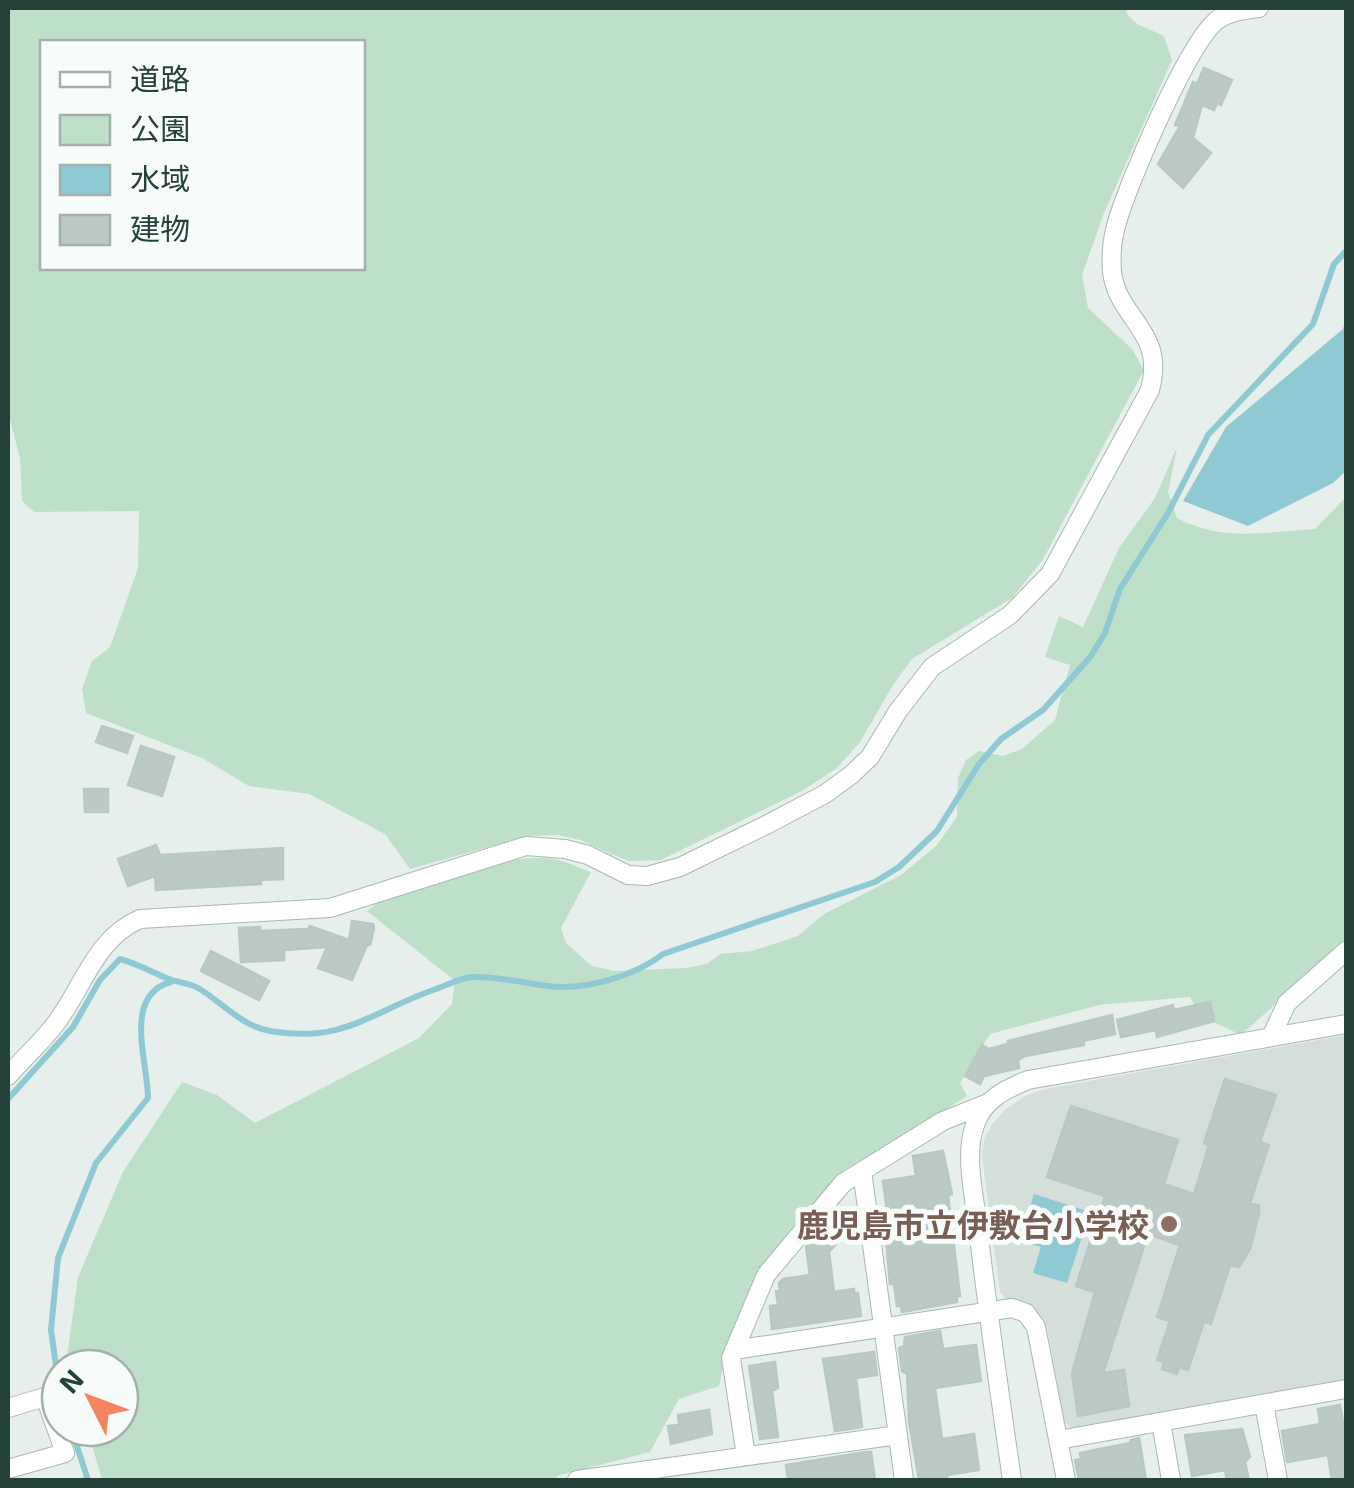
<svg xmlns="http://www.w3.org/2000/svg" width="1354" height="1488" viewBox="0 0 1354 1488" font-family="'Exo 2','Noto Sans JP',sans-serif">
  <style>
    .built { fill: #d4dfda }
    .green { fill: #bfe0c8; fill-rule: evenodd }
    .water { fill: #8ec9d4 }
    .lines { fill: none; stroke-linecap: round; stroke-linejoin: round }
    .stream { stroke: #8ec9d4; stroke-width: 6 }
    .building { fill: #bbcac4; stroke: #b8c9c2; stroke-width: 2.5 }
    .minor-casing { stroke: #a8b8b2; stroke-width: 20 }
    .minor { stroke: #fff; stroke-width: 18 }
    .education-dot { fill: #8d6e63; stroke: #f7fbf9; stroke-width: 4 }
    .labels { text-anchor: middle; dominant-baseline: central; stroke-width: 10; stroke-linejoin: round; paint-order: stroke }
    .education-label { font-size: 32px; font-weight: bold; fill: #785e54; stroke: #f7fbf9; text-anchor: end }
  </style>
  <rect width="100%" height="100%" fill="#e6efeb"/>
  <path class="built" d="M1346,1035V1379L1073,1429L1064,1421L1047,1326L1021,1301L1007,1300L1000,1292L982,1157L984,1139L993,1123L1006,1109L1025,1096L1045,1089Z"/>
  <path class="green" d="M8,8H1128L1126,13L1137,24L1164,36L1172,60L1104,213L1082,275L1088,308L1132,349L1144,370L1042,561L1012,598L912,659L893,685L860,742L837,768L802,791L661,860L628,861L580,840L558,835L527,836L410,869L385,834L309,794L249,786L202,758L86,713L82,689L92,661L110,647L138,568L139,511L34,512L22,501L20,458L8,412ZM42,42H362V268H42Z
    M1177,447L1168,492L1177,518C1222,542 1266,532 1315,529L1346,497V941L1241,1035L1201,1016L1190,997L1099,1005L990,1034L960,1083L967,1096L886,1147L761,1271L729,1338L719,1386L679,1399L650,1452L557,1476L555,1480H102L87,1428H120V1368H70L67,1357L78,1277L123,1172L182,1082L217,1095L255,1123L419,1038L452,1004L455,981L367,911L377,903C427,886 500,852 553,859C566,861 579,868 591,872L561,928L566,943L592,966L614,971L686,968L707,964L720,954L752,951L798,936L824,914L901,875L936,846L957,817L958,778L966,760L979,751L1003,756L1022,749L1055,720L1070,665L1045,657L1059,616L1083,627L1119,548L1155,498Z"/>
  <path class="water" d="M1346,318V471L1333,483L1248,526L1183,501L1226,427L1343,329Z
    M1034,1194L1090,1212L1067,1283L1033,1273L1041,1247L1020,1240Z"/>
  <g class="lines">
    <path class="stream" d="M8,1099L73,1027L100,980L120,959C138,964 152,972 169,979C179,983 189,983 198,988C222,1002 241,1026 270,1031C344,1044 372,1011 436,989C447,985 461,978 472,977C497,976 524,983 548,986C584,991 635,976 663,954L875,882L899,867L937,831L979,764L1001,739L1043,710L1091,656L1105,633L1120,589L1168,513L1208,435L1313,324L1334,264L1346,251
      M60,1394L51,1330L58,1258L96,1163L148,1098C148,1062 122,995 171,982
      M71,1428L88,1480"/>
  </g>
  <path class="building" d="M1204,68L1232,80L1221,105L1217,103L1214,110L1202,105L1193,138L1211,153L1183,188L1158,164L1180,126L1175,125L1193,82L1197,84Z
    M102,726L133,736L127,753L96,742Z
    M141,746L174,757L162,796L128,785Z
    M84,789H108V812H85Z
    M156,845L160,855L283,848V879L260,880L261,884L156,890L155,876L128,886L118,859Z
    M352,921L373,924L374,928L370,945H367L352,980L318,968L327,947L284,950V960L241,962L239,928L260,927V931L308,929L310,926L349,940Z
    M211,951L269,981L259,1000L201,971Z
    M1210,1002L1214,1021L1157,1037L1156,1030L1121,1037L1117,1020L1173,1005L1174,1010Z
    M1112,1015L1115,1034L1083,1041L1084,1045L1025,1056L1018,1060L1019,1068L984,1076L980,1084L965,1076L982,1045L989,1049L1008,1044V1041Z
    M1225,1079L1276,1095L1260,1142L1269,1145L1250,1203L1259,1206V1213L1250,1249L1239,1267L1230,1265L1211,1324L1204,1321L1188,1370L1179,1367L1177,1374L1162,1369L1164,1362L1157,1360L1170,1321L1157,1317L1180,1245L1148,1234L1103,1373L1124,1370L1129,1406L1078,1416L1072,1373L1095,1292L1076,1286L1105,1196L1047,1177L1071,1106L1178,1140L1164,1184L1194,1194L1209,1145L1204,1143Z
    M943,1151L952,1194L948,1195L960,1296H957V1302L902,1312L901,1306H897L894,1284H890L885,1227H889L883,1181L916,1176L913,1156Z
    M841,1209L856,1221L829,1252L834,1292L854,1289V1293H858L861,1316L772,1329L770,1306L778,1305L776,1291L780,1290L779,1283L783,1279L810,1275L806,1247Z
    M940,1331L943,1349L976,1345L981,1381L935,1388L942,1439L974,1434L979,1470L947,1475V1480H919L909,1421L907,1374L902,1371L899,1348L904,1346L905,1337Z
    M874,1352L877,1375L856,1378L862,1427L835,1431L823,1359Z
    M775,1362L778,1388L772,1391L778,1437L760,1439L749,1366Z
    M1340,1405L1346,1439V1480H1332L1328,1455L1287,1462L1282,1431L1320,1424L1318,1409Z
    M709,1410L712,1434L671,1444L668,1426L679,1425L678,1415Z
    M1242,1429L1250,1457L1245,1462L1249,1480H1227L1225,1470L1192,1476L1185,1435Z
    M1139,1438L1146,1480H1079L1075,1460L1081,1459L1080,1453L1130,1443L1131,1440Z
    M866,1452H871L875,1480H788L786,1465Z"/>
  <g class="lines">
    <g class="minor-casing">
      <path id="minor" d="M1271,1037L1287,1003L1346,951
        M8,1076C25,1056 47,1038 61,1016C85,981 98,937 140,919L330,908L526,846L565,849L588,855L628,875L647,876L680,867L766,825L825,794L851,775L870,757L898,711L932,667L1010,615L1050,574L1150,390C1166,330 1118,320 1112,272C1111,258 1112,240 1116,226C1126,187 1187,46 1216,21C1227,12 1244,10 1259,8
        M862,1171L904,1480
        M734,1350L1012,1308L1026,1313L1036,1327L1066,1480
        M1264,1404L1278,1480
        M8,1408L45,1397L65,1453L8,1469
        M1161,1422L1171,1480
        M1058,1440L1346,1389
        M746,1456L731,1358L766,1275L843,1183L943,1121L988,1103
        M577,1480L898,1435
        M1012,1480C1000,1397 988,1313 978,1229C975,1196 963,1154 976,1122C985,1099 1006,1089 1028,1080L1346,1024"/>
    </g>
    <use href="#minor" class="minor"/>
  </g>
  <circle class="education-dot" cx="1169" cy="1224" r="10"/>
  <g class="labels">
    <g class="education-label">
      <text x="1149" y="1224">鹿児島市立伊敷台小学校</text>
    </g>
  </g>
  <rect width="1354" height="1488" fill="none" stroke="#24423a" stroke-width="20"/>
  <rect x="40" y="40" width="325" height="230" fill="#f7fbf9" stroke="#a3b1ad" stroke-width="2.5"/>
  <rect x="60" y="72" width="50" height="15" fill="#ffffff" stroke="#a3b1ad" stroke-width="2.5"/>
  <text x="130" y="90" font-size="30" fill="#24423a">道路</text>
  <rect x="60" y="115" width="50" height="30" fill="#bfe0c8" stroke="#a3b1ad" stroke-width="2.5"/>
  <text x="130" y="140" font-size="30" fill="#24423a">公園</text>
  <rect x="60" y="165" width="50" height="30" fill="#8ec9d4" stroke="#a3b1ad" stroke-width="2.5"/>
  <text x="130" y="190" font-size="30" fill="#24423a">水域</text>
  <rect x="60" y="215" width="50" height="30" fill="#bbcac4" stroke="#a3b1ad" stroke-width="2.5"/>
  <text x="130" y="240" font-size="30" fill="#24423a">建物</text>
  <g transform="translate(90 1398) rotate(312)"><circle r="48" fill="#f7fbf9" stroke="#a3b1ad" stroke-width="2.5"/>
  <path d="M0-8L18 38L0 25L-18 38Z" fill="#f4845f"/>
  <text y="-15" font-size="28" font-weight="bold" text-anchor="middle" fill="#24423a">N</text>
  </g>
</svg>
